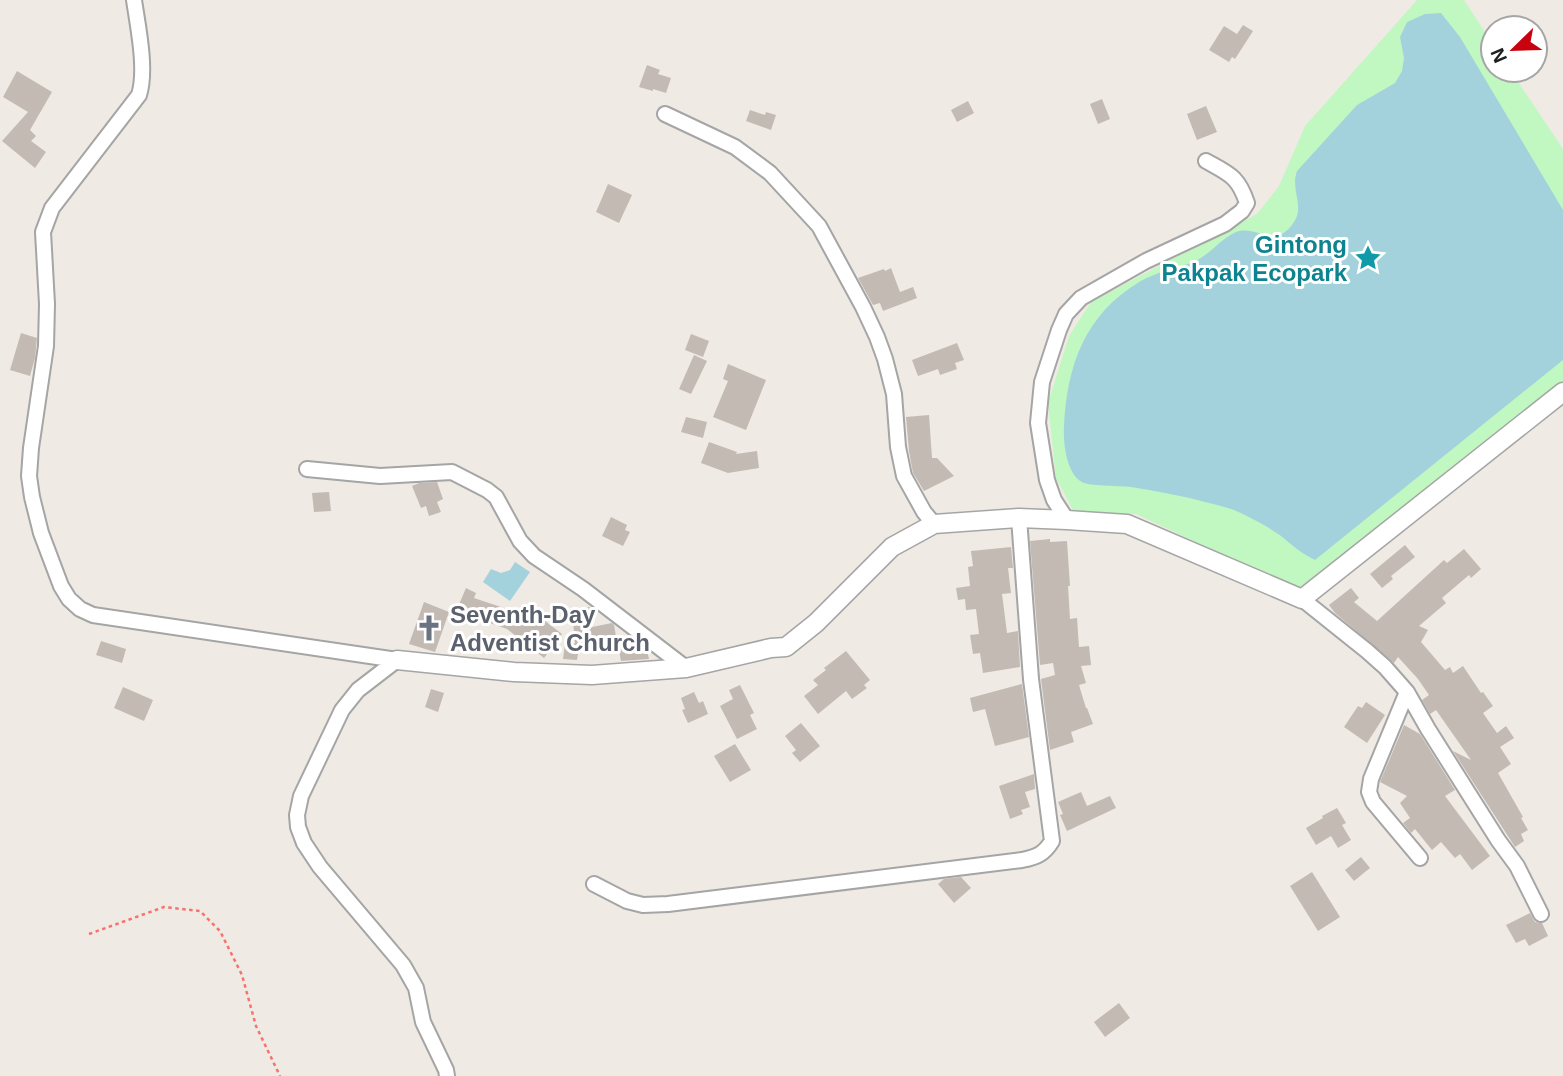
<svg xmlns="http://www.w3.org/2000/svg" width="1563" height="1076" viewBox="0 0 1563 1076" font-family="Arial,sans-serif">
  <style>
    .park { fill: #c1f8c2 }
    .water { fill: #a4d2dc }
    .building { fill: #c3bab3 }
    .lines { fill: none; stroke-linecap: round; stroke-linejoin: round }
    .minor-casing { stroke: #a5a5a5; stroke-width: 18 }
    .tertiary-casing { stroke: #a5a5a5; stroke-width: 21 }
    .path { stroke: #f7726c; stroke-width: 2.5; stroke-dasharray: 3.5 3.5; stroke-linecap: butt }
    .minor { stroke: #fff; stroke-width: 14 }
    .tertiary { stroke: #fff; stroke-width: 18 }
    .labels { text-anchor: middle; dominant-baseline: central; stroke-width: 6; stroke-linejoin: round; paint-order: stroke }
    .culture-label { font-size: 24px; font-weight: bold; fill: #0d838f; stroke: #fff; text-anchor: end }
    .worship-label { font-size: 24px; font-weight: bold; fill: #5b616d; stroke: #fff; text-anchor: start }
  </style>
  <rect width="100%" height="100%" fill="#efeae4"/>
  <path class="park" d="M1417,0H1464L1493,44V70H1510L1563,149V391L1313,597L1136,514H1075L1056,478L1048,403L1069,336L1091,302L1257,214L1279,186L1305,126Z"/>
  <path class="water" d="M1441,13L1460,37L1563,210V360L1315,560C1302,554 1292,545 1281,536C1269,527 1248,516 1234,510C1226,507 1217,505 1209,503C1183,496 1157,491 1131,487C1120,486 1093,486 1084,483C1066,476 1063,442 1064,426C1067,365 1085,315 1139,282C1156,272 1175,269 1193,262C1210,255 1220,239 1236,232C1257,224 1275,251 1294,222C1305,206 1290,190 1297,171L1357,105L1395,83L1402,71L1404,58L1400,37L1407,22L1425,14Z
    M515,562L530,572L510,601L483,582L491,569L501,573L510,570Z"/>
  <path class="building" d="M1243,25L1253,31L1235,59L1232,57L1229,62L1209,50L1224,26L1237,34Z
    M647,65L660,70L658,74L671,78L666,93L653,89V91L639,87Z
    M17,71L52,92L30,130L36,136L31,141L46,152L35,168L2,141L28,112L3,97Z
    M1102,99L1110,119L1098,124L1090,104Z
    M968,101L974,113L957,122L951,110Z
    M1206,106L1217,132L1197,140L1187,114Z
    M750,110L765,115L766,112L776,115L771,130L746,121Z
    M608,184L632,195L619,223L596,212Z
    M891,268L900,292L913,287L917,298L883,311L880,303L873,305L858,278L884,269L885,271Z
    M21,333L37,338L35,358L30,376L10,370Z
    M691,334L709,341L703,357L685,350Z
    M957,343L964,360L955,363L957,369L940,375L938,369L918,376L912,360Z
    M694,355L707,361L691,394L679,389Z
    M728,364L766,380L746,430L713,417L728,381L723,379Z
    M929,415L932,458H937L954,476L924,491L913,473L909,451L906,417Z
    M686,417L707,422L703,438L681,432Z
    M709,442L737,452L736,454L757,451L759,468L728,473L701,463Z
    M437,482L443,499L437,502L441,512L429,516L426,506L421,508L412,486L419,483Z
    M329,492L331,511L314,512L312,493Z
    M611,517L627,525L625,530L630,532L623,546L602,536Z
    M1050,539V542L1067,541L1070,586H1068L1070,619L1077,618L1079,647L1089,646L1091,665L1081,666L1086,683L1079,685L1086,708H1087L1093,724L1071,732L1074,742L1050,750L1041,679L1055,675L1053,663L1040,665L1030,541Z
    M1405,545L1415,557L1391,576L1393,579L1382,588L1370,574Z
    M1011,547L1013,568H1008L1011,593L1002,594L1007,633L1018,631L1020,667L983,673L980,653L973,654L970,635L979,634L976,609L966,610L965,599L958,600L956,588L970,586L968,567L973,566L971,551Z
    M1464,549L1481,569L1471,578L1469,575L1442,598L1446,603L1419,626L1428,630L1421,642L1445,670L1450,667L1453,673L1463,666L1481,693L1483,692L1493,706L1483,713L1497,733L1506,726L1514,738L1500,747L1511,764L1498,773L1523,817L1521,818L1528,830L1521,834L1524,841L1515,847L1453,751L1471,760L1436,710L1430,714L1422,700L1429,695L1418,679L1398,657L1394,663L1335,613L1329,605L1351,588L1359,598L1354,602L1377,621L1444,560L1447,563Z
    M466,588L476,593L474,598L513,611L515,608L527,617L532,611L562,634L544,658L507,629L473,617L474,616L457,609Z
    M424,602L449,612L435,652L409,644Z
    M590,607L592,627L612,623L614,625L617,642L579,648L577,660L563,659L566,637L575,644L572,609Z
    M101,641L126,649L122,663L96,655Z
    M634,643V647L641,646L647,651L649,659L621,661L618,645Z
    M846,651L870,680L864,685L867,688L852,699L846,691L818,714L804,696L818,685L813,680L826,670L824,668Z
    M1022,684L1029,737L995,746L985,709L973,712L970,698Z
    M740,685L754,713L750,715L757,729L737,739L720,706L733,699L729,690Z
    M123,687L153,700L144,721L114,708Z
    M431,689L444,693L438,712L425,707Z
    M694,692L699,703L703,701L708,714L688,723L682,710L685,709L681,698Z
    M1366,702L1385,715L1367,743L1344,727L1358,706L1362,708Z
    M801,723L820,746L800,762L792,753L796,750L785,736Z
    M1404,725L1420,734L1455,790L1445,796L1490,856L1472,870L1460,854L1455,858L1441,842L1432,850L1415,829L1411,833L1403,823L1410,818L1400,803L1407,796L1380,782Z
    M735,744L751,770L730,782L714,756Z
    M1034,774L1035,789L1025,792L1030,807L1021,810L1023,814L1010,819L999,786Z
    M1081,792L1087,806L1110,796L1116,808L1067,831L1060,815L1063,814L1058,802Z
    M1337,808L1346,823L1342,825L1351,840L1338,848L1331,836L1316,845L1306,828L1323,818L1322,816Z
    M1361,857L1370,868L1354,881L1345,870Z
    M1312,872L1340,917L1318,931L1290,886Z
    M961,877L971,888L954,903L938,884L944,879Z
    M1530,913L1535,922L1542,923L1548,936L1529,946L1525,939L1516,943L1506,925Z
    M1119,1003L1130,1018L1105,1037L1094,1022Z"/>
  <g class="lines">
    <g class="minor-casing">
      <path id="minor" d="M134,0C138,27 147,70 139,95L52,208L43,232L47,304L46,346L31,448L29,476L32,497L41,533L61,586L69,599L80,609L93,615L397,660
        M665,114L735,147L770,173L819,226L863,307L877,337L885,359L894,394L898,447L904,476L924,512L934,524
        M307,469L380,476L452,472L487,490L496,497L520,541L534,556L583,589L686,668
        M1067,520L1054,500L1047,480L1038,423L1042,382L1059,330L1066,314L1081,298L1146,261L1225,224L1242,211L1247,203C1238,176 1229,174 1206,161
        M1302,599L1367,651L1385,667L1407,692L1428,729L1498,840L1517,866L1541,914
        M397,660L358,690L342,710L301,796L297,815L298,827L304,843L320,867L403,965L416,988L423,1022L446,1070L447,1076
        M1407,692L1371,779L1369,792L1373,802L1420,858
        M594,884L627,901L643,905L668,904L1022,860C1037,857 1044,854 1052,841L1031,679L1019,518"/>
    </g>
    <g class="tertiary-casing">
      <path id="tertiary" d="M397,660L514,672L592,675L686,668L771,648L786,647L816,623L892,547L934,524L1019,518L1067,520L1127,524L1302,599L1563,392"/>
    </g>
    <path class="path" d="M89,934L164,907L200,911L220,931L242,975L256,1026L280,1076"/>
    <use href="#minor" class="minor"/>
    <use href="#tertiary" class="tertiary"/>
  </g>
  <defs>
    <g id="sight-bare" transform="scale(2.1)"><path d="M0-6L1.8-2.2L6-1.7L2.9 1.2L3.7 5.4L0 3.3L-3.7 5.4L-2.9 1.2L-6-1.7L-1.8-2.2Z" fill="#0f9aa8" stroke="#fff" stroke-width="2.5" paint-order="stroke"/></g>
    <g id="church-bare" transform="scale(2.1)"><path d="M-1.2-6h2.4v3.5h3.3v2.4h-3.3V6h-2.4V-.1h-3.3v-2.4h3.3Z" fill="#6b7280" stroke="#fff" stroke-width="2.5" paint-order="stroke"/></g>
  </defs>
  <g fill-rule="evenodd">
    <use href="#sight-bare" x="1368" y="258"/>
    <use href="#church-bare" x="429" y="628"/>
  </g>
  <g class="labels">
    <g class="culture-label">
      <text x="1347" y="244">Gintong<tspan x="1347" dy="28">Pakpak Ecopark</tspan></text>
    </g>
    <g class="worship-label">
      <text x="450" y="614">Seventh-Day<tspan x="450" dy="28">Adventist Church</tspan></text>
    </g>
  </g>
  <g transform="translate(1514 49) rotate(247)"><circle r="33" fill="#ffffff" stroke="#a5a5a5" stroke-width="2"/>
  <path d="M0-5L12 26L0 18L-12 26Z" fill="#c8030f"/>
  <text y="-10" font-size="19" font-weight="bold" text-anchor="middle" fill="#1e1e1e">N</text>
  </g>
</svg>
